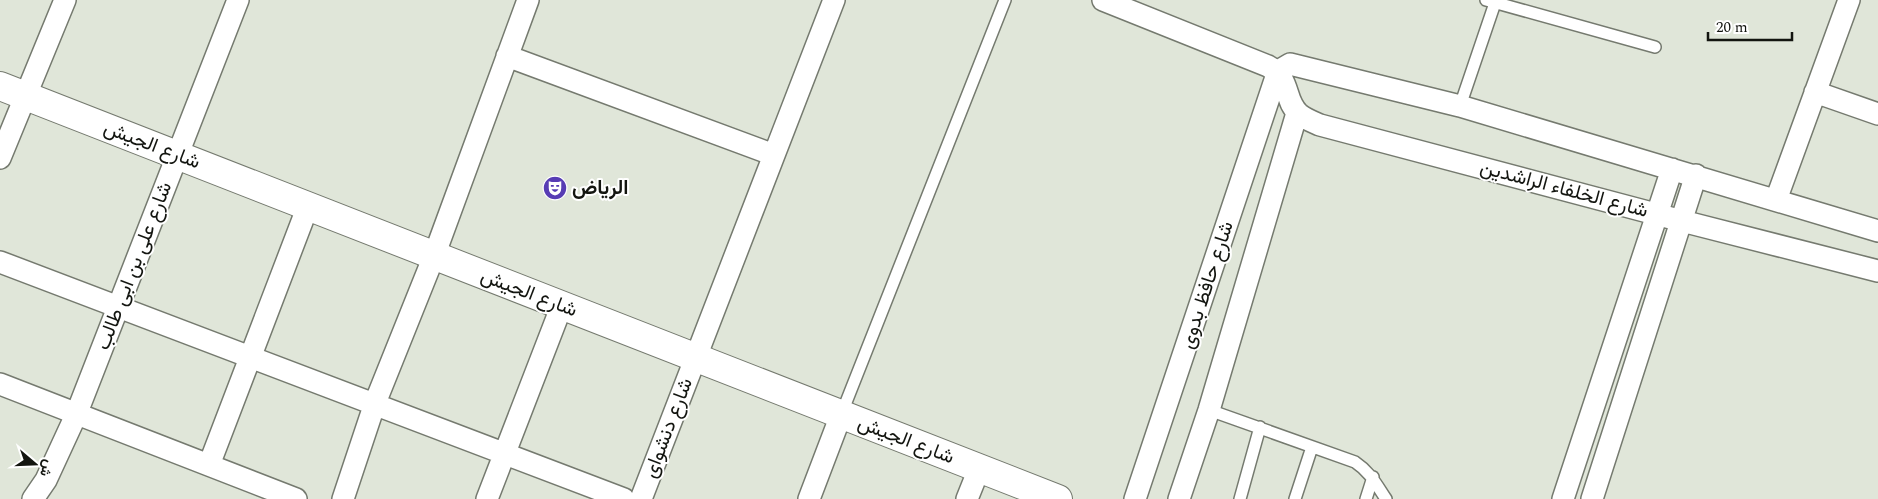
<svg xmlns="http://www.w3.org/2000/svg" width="1878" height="499" viewBox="0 0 1878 499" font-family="Spectral,Vazirmatn,serif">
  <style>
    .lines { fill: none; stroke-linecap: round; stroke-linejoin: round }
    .lane-casing { stroke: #757a6f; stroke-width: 14 }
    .street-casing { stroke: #757a6f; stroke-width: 24 }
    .secondary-casing { stroke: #757a6f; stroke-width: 30 }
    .lane { stroke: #fff; stroke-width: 11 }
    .street { stroke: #fff; stroke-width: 21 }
    .secondary { stroke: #fff; stroke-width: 28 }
    .labels { text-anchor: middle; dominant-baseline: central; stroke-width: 4; stroke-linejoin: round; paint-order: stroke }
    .street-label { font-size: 20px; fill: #131510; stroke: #fff }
    .poi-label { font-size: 20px; font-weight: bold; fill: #131510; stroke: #fff; text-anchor: start }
  </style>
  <rect width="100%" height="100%" fill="#e0e6d9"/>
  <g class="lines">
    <g class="lane-casing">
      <path id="lane" d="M1486,0L1655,47
        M1460,106L1496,0
        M1209,410L1355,462C1370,472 1376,484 1386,499
        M841,415L1005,0
        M1240,499L1260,427
        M1295,499L1312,447
        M1366,499L1373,477"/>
    </g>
    <g class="street-casing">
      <path id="street" d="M1103,0L1268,66C1292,79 1283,100 1299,114C1305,119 1313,122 1320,125L1682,221L1878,271
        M507,56L774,155
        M1815,92L1878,114
        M0,158L65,0
        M1776,200L1849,0
        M0,262L624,499
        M0,384L296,499
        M209,465L308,206
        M33,499L46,480L76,415L238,0
        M343,499L375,403L434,256L528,0
        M487,499L562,305
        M641,499L834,0
        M809,499L841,415
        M967,499L979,469
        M1135,499L1278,71L1290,64L1460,106L1878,231
        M1179,499L1209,410L1297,113
        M1563,499L1672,169
        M1592,499L1696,175"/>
    </g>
    <g class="secondary-casing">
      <path id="secondary" d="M0,86L1058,499"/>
    </g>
    <use href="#lane" class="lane"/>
    <use href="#street" class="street"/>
    <use href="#secondary" class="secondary"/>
  </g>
  <defs>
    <g id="theatre-disc" transform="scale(1.25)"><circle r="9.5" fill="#573cb4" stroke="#fff"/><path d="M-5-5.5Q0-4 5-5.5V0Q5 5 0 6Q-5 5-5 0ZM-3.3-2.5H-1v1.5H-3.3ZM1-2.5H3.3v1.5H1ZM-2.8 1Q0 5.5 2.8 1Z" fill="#fff"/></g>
  </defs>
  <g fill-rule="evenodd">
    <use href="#theatre-disc" x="555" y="188"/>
  </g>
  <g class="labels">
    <g class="street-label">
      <text transform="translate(152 145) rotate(21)">شارع الجيش</text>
      <text transform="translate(1564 189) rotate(15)">شارع الخلفاء الراشدين</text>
      <text transform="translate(134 266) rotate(-69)">شارع على بن ابى طالب</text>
      <text transform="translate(1207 285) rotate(-72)">شارع حافظ بدوى</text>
      <text transform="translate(529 293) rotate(21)">شارع الجيش</text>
      <text transform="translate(668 428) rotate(-69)">شارع دنشواى</text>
      <text transform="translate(906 440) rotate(21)">شارع الجيش</text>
    </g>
    <g class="poi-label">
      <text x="572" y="188">الرياض</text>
    </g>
  </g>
  <g transform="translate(35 464) rotate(109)" stroke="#ffffff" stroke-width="4" paint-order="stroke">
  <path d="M0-4L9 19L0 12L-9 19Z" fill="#131510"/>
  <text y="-8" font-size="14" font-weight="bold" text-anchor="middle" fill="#131510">ش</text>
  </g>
  <path d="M1708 32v8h84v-8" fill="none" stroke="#131510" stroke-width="2.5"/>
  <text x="1716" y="32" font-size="15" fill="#131510" stroke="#ffffff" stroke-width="4" paint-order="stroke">20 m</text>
</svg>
